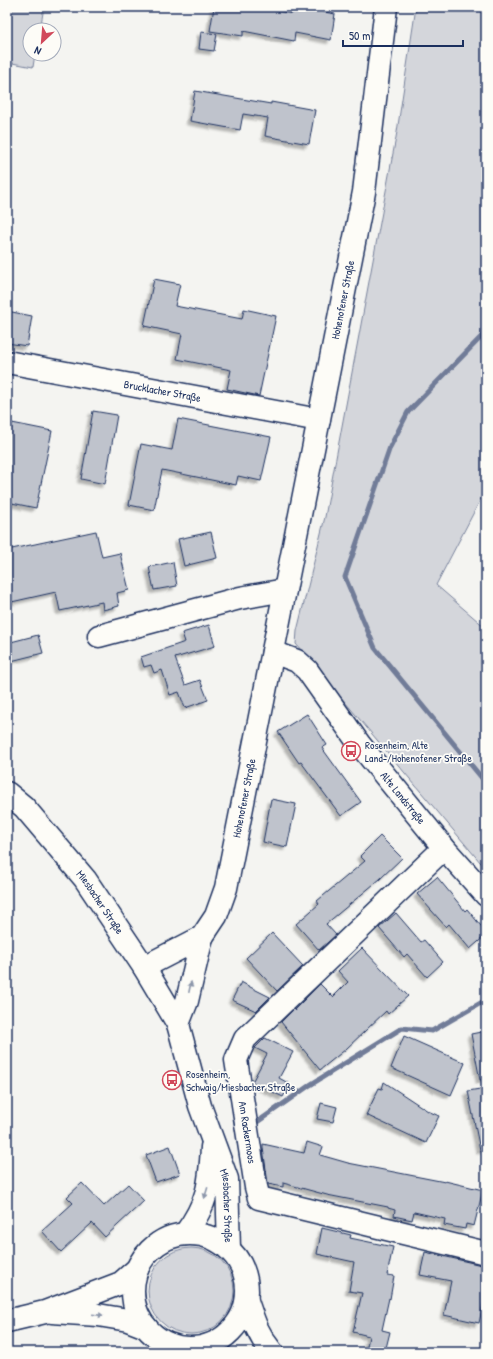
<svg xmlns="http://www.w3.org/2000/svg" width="493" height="1359" viewBox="0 0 493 1359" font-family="'Patrick Hand',sans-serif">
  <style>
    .green { fill: #d4d6db; stroke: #78829c }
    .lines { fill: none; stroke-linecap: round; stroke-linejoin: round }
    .stream { stroke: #717c98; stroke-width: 5 }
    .building { fill: #bfc3cc; stroke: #1b2f5e; filter: url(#shadow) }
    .minor-casing { stroke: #1b2f5e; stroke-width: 25 }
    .major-casing { stroke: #1b2f5e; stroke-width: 25 }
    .minor { stroke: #fdfcf7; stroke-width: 22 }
    .major { stroke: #fdfcf7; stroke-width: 22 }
    .oneway { fill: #8c96aa }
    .labels { text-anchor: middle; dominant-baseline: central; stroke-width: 3.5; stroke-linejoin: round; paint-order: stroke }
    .street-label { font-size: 11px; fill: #1b2f5e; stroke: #fdfcf7 }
    .poi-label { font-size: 11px; fill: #1b2f5e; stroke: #fdfcf7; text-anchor: start }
  </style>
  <defs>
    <filter id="shadow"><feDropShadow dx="-3.5" dy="3.5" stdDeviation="1" flood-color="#0004"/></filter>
  </defs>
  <rect width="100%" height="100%" fill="#f4f4f1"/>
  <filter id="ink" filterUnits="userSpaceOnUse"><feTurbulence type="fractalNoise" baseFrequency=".025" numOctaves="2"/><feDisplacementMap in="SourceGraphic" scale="8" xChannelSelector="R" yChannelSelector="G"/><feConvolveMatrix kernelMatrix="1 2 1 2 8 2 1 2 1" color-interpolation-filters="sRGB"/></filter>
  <g filter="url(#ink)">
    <path class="green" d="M7,7H44L40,30H30V54H35L33,67L7,62Z
      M416,7H486V489L436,585L486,628V869L296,644L297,631L325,517L397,132Z
      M148 1291a43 43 0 1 1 86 0a43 43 0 1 1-86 0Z"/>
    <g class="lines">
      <path class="stream" d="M486,332L408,412L390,447L345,577L375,648L486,783
        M253,1125L310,1085L402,1028L432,1031L486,1000"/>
    </g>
    <path class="building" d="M214,7H257L292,14L293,7H300L335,14L331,40L295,33L294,41L243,31V36L210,31Z
      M201,32L217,34L214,51L199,49Z
      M195,91L271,104V102L315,110L309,144L265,136L268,118L243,114L240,130L190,121Z
      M154,279L180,284L175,306L242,319L244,309L276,316L259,396L227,389L231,370L177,359L182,334L144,326Z
      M7,311L32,316L27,346L7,343Z
      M93,411L117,415L105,484L81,479Z
      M178,419L271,437L261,481L238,476L236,485L162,470L154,510L129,505L141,444L172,450Z
      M7,422L52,431L36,508L7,502Z
      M96,531L102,557L120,553L129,590L117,593L119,606L103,610L102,602L60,611L56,592L7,603V550Z
      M211,532L217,558L184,566L178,539Z
      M173,562L177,586L154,590L149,567Z
      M209,625L215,646L175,658L185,685L200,680L208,700L185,708L179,692L170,695L162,670L154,673L151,665L144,667L141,657L185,642L182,633Z
      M38,635L43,653L7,662V643Z
      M307,714L327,745L322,748L361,802L341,816L301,762L299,763L278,732Z
      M271,799L296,804L287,847L263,842Z
      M380,836L402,858L380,879L326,924L336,935L319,950L296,924L319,904L317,901L365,861L360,856Z
      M437,877L465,911L467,909L486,932V935L470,949L449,924L446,927L417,894Z
      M396,913L421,942L424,940L443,962L427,977L407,954L404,957L379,928Z
      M272,933L303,966L277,991L246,958Z
      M362,948L408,996L388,1014L386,1011L346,1049L320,1070L281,1022L294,1009L296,1011L295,1009L320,984L333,997L348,982L338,971Z
      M241,982L252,988L270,997L256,1011L232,1000Z
      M486,1031V1079L480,1080L471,1034Z
      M404,1036L465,1063L451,1095L391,1068Z
      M265,1038L293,1052L279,1078L290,1084L283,1097L252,1082L267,1054L255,1048Z
      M384,1082L428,1111L439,1116L426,1143L366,1115L379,1088L382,1089Z
      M486,1088V1150H480L468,1091Z
      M321,1103L337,1107L333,1122L317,1119Z
      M307,1142L323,1147L320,1155L348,1163L445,1182V1181L483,1190L474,1226L466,1224L465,1229L444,1225L445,1219L414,1212L412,1220L394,1216L395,1210L388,1208V1207L327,1195L283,1183V1187L268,1184L263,1148V1144L304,1153Z
      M170,1146L180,1174L156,1182L146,1155Z
      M82,1183L104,1206L128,1184L144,1201L105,1237L92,1223L61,1252L42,1231L73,1203L67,1197Z
      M322,1228L351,1235L350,1238L393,1247L387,1275L394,1276L390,1299L389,1298L382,1330L390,1332L385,1352H366L369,1336L353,1332L362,1293L349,1291L354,1262L317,1254Z
      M425,1252L486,1266V1291L479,1323L444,1315L451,1281L420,1275Z"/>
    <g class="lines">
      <g class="minor-casing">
        <g id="minor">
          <path id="s1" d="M7,362L319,420"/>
          <path d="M99,636L240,598L285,590"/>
          <path id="s2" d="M273,652L297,661L307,670L360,745L444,848L486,895"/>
          <path id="s3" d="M444,848L245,1039L236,1060L256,1187L259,1198L486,1253"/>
        </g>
      </g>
      <g class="major-casing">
        <g id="major">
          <path id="s4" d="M7,793L24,807L85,879L144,967L178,1024L200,1106L227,1179L229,1249"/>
          <path id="s5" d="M144,967L202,937L216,916L226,888L364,192L386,7"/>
          <path d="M178,1024L187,1001L202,937"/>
          <path d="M185,1234C208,1203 210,1184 212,1147"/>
          <circle cx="190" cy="1291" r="57"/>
          <path d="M247,1301C254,1322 258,1335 272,1352"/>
          <path d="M52,1312L98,1315L128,1320L146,1327"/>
          <path d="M7,1321L45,1312L121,1283L137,1269"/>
        </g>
      </g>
      <use href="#minor" class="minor"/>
      <use href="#major" class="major"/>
    </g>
    <defs><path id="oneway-solid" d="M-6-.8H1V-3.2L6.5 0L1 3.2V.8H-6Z"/></defs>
    <g class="oneway">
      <use href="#oneway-solid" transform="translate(190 987) rotate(-78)"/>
      <use href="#oneway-solid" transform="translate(206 1193) rotate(107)"/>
      <use href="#oneway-solid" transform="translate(98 1315) rotate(7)"/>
    </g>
  </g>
  <defs>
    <g id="bus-ring" transform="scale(1)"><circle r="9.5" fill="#fdfcf7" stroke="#d1495b" stroke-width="1.5"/><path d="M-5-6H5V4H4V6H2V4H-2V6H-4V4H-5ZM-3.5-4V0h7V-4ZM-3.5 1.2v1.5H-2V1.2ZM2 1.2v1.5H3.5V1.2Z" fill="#d1495b"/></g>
  </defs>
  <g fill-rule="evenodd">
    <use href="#bus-ring" x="351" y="751"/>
    <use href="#bus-ring" x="172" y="1080"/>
  </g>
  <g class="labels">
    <g class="street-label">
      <text stroke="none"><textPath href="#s5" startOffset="720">Hohenofener Straße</textPath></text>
      <text stroke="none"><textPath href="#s1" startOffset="158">Brucklacher Straße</textPath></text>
      <text stroke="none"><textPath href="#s5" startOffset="212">Hohenofener Straße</textPath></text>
      <text stroke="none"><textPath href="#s2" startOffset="199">Alte Landstraße</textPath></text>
      <text stroke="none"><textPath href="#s4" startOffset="144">Miesbacher Straße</textPath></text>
      <text stroke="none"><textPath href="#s3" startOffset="372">Am Rackermoos</textPath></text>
      <text stroke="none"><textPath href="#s4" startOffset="478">Miesbacher Straße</textPath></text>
    </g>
    <g class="poi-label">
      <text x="365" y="745">Rosenheim, Alte<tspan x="365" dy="13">Land-/Hohenofener Straße</tspan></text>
      <text x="186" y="1074">Rosenheim,<tspan x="186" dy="13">Schwaig/Miesbacher Straße</tspan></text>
    </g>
  </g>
  <rect width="493" height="1359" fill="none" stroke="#fdfcf7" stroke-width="24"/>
  <rect x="12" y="12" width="469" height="1335" fill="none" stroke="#1b2f5e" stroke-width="1.5" filter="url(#ink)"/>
  <g transform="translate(42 42) rotate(206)"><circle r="19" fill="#fdfcf7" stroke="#a3aaba"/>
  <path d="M0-3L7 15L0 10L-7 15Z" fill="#d1495b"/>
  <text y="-6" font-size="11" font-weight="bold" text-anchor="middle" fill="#1b2f5e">N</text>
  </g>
  <path d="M343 40v6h120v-6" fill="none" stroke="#1b2f5e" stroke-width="2"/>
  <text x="349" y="40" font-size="12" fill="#1b2f5e" stroke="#fdfcf7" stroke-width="3" paint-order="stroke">50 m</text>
</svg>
